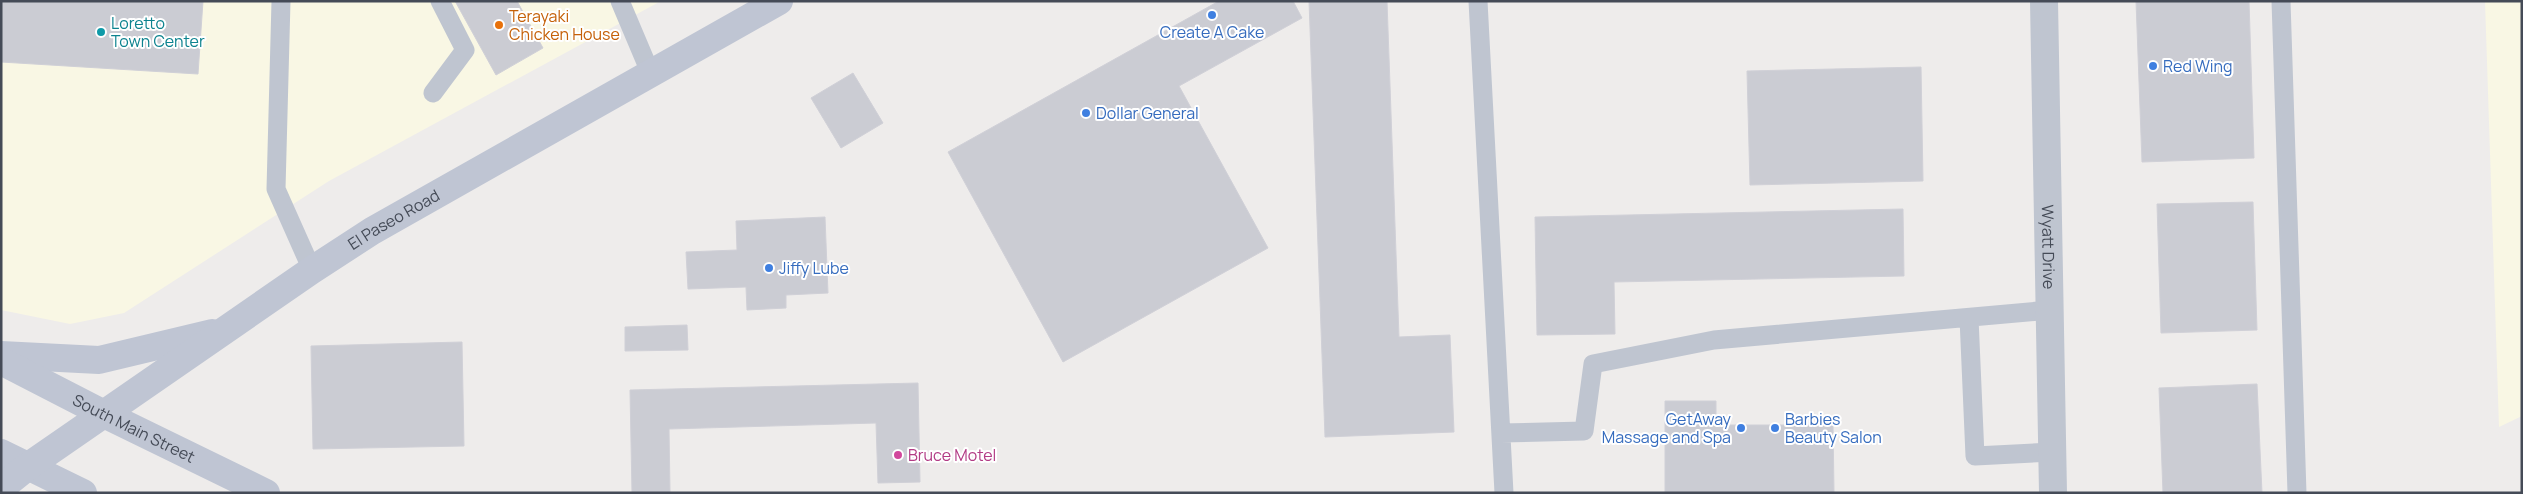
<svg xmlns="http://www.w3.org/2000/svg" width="2523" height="494" viewBox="0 0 2523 494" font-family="Manrope,sans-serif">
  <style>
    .commercial { fill: #f9f7e4 }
    .building { fill: #cbccd3; stroke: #d0d0d7 }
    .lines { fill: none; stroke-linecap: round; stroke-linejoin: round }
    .lane { stroke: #bfc5d0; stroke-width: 19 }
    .street { stroke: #bfc5d0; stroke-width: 28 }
    .secondary { stroke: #bfc5d3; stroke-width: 28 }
    .shop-dot { fill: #3f7fe0; stroke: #fff; stroke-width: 2 }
    .food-dot { fill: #e8710a; stroke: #fff; stroke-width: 2 }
    .culture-dot { fill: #0f9aa8; stroke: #fff; stroke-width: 2 }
    .hotel-dot { fill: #d1479c; stroke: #fff; stroke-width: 2 }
    .labels { text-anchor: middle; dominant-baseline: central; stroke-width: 4; stroke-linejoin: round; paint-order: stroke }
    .food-label { font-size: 16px; fill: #c56008; stroke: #fff; text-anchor: start }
    .culture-label { font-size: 16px; fill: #0d838f; stroke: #fff; text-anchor: start }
    .shop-label { font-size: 16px; fill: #366cbe; stroke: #fff; text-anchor: start }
    .street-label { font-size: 16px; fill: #454b57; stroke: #fff }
    .hotel-label { font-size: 16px; fill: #b23c85; stroke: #fff; text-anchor: start }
  </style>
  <rect width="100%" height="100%" fill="#eeeceb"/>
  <path class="commercial" d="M1,1H661L329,181L124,313L70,324L1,310Z
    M2485,1H2522V416L2499,427Z"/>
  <path class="building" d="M1,1H203L198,74L1,62Z
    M455,1H517L543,48L496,75Z
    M1219,1H1293L1302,18L1179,86L1268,248L1063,362L948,152Z
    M1309,1H1387L1399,337L1450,335L1454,432L1325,437Z
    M2136,1H2249L2254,158L2142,162Z
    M1921,67L1923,181L1750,185L1747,71Z
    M853,73L883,123L841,148L811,98Z
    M2253,202L2257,330L2161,333L2157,204Z
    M1903,209L1904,276L1614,282L1615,334L1537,335L1535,217Z
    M825,217L828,293L786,295V308L747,310L746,287L688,289L686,252L737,250L736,221Z
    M687,325L688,350L625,351V327Z
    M462,342L464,446L313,449L311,346Z
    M918,383L920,482L878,483L876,423L669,429L670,493H632L630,390Z
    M2257,384L2262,493H2163L2159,388Z
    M1665,401H1716V425H1833L1834,493H1665Z"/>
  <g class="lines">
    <path class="lane" d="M281,1L276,189L312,270
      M620,1L650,72
      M1478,1L1504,493
      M2281,1L2297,493
      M433,93L465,50L440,1
      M1969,318L1975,456L2052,452
      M1501,433L1584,431L1593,364L1714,340L2050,310"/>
    <path class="street" id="s1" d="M2044,1L2053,493"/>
    <g class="secondary">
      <path d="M1,355L99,360L212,333"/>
      <path id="s2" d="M1,361L104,414L266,493"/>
      <path d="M1,453L83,493"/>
      <path id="s3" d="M1,488L27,467L312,270L372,231L779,1"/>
    </g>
  </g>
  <g class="shop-dot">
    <circle cx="1212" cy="15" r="5"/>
    <circle cx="2153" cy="66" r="5"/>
    <circle cx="1086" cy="113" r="5"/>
    <circle cx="769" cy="268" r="5"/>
    <circle cx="1741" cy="428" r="5"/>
    <circle cx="1775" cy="428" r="5"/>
  </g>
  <circle class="food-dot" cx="499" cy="25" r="5"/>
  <circle class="culture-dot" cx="101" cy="32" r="5"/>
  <circle class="hotel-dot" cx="898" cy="455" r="5"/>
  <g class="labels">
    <g class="food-label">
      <text x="509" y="16">Terayaki<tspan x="509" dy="18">Chicken House</tspan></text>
    </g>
    <g class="culture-label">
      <text x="111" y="23">Loretto<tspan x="111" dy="18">Town Center</tspan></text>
    </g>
    <g class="shop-label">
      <text x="1212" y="32" text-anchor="middle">Create A Cake</text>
      <text x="2163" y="66">Red Wing</text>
      <text x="1096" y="113">Dollar General</text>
      <text x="779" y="268">Jiffy Lube</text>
      <text x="1731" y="419" text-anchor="end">GetAway<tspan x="1731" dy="18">Massage and Spa</tspan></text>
      <text x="1785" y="419">Barbies<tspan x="1785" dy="18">Beauty Salon</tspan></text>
    </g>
    <g class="street-label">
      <text stroke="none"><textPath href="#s3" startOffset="476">El Paseo Road</textPath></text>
      <text stroke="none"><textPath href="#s1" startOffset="246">Wyatt Drive</textPath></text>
      <text stroke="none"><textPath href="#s2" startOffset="149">South Main Street</textPath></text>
    </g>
    <g class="hotel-label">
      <text x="908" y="455">Bruce Motel</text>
    </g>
  </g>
  <rect width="2523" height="494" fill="none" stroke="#454b57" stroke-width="5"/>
</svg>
